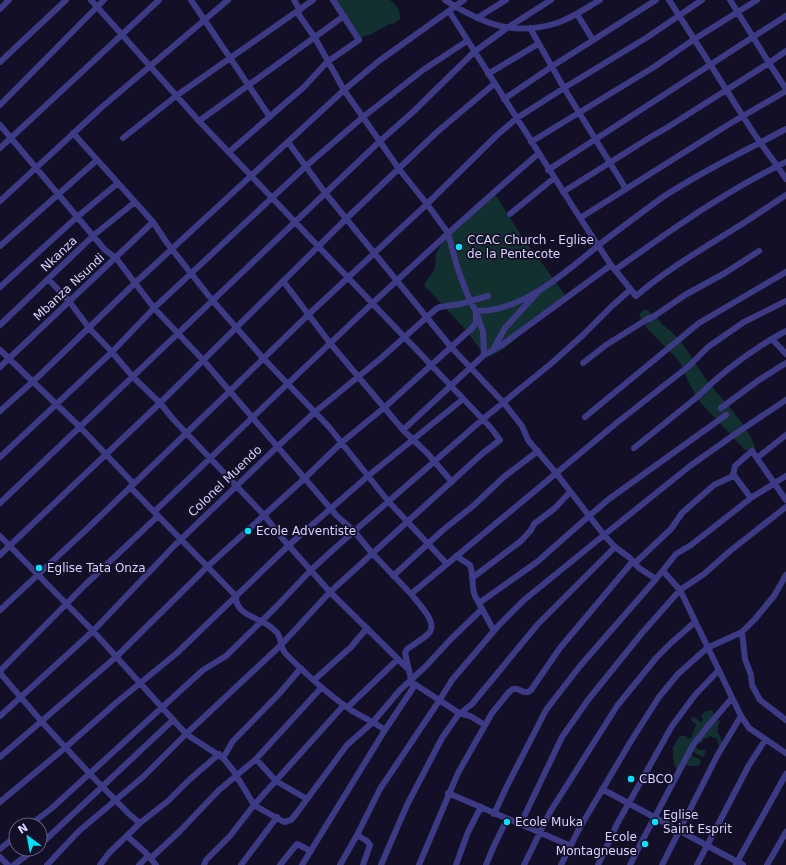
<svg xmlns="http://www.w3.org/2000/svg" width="786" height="865" viewBox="0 0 786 865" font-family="'DejaVu Sans',sans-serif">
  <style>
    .green { fill: #12302f }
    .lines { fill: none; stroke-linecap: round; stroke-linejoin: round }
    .minor { stroke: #3d3a85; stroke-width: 6 }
    .poi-dot { fill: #00e5ff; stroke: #130f26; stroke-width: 1.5 }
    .labels { text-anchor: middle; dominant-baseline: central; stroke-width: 3.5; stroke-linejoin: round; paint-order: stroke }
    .poi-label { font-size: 12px; fill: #d9d4ff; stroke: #130f26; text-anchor: start }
    .street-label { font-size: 12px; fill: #d9d4ff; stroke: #130f26 }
  </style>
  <rect width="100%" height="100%" fill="#130f26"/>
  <path class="green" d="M334,0H390C396,5 401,10 400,19L392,25L391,23L370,35H366L361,39Z
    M495,194L521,235L539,259L568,299C555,308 542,317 529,327C514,338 506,352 486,357L464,328L424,285C430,274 438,271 435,256L442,243Z
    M645,309C653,313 657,319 663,325C666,328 670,330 673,333C686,345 694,363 705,378C721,399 748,424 756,450H745L699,401L688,381L680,362L646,327L639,314Z
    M712,710L716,719L720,721L717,731C720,735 723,741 721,746H719L717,739L710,736L706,739L704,738L702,742L694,746L699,750H704L706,751L703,757L693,752L691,754L694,757L700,759L701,764L698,766H688L685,763L677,769L675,768L673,757L674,751L672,750L673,747L680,736H686L689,739L691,738L696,725L691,720V718L694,717L701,722L703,719L701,716L704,712Z"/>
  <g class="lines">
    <path class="minor" d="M191,0L270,117
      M294,0L300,10
      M445,0C481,23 513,37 557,23C572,18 586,8 600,0
      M669,0C697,43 724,86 751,129C762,146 775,162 786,179
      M0,9L9,0
      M449,11L580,218L611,265L636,296C668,269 699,251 734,229C752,218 769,206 786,195
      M297,12L315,38L344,90L399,169L427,204L448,233L458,270L470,301L476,311L483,332L484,355L403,430
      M577,14L593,40
      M786,16L753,37L769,63L786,51
      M477,18L506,0
      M530,28L564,88L646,38L702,0
      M0,62L66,0
      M488,74L538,44
      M504,99L551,67L656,0
      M0,105L104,0
      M199,121L344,16
      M0,125L105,250L116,258L154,308L203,360L337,516L354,531L372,553L411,594
      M73,133L153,222L167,243L212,300L263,358L329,427L388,501L447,564
      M123,138L176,96L313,0
      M288,142L326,194L451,347L503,402L522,426L528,440L556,473L604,535L615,547L630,558L639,568L656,579L676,554L691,545L751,498L786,476
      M531,142L654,67L693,40L757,0
      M0,148L159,0
      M229,152L304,87L327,62L359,40L333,0
      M548,170L753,37L730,0
      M563,192L649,138L668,127L769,63L786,89
      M0,201L102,107L228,0
      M510,214L554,178
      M580,218L726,126L786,91
      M0,246L97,160
      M615,270C670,231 725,191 786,162
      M48,279L69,301L89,328L112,352L133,377L160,403L173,419L264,515L282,538L330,592L409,670
      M283,281L330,343L403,430L428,454L452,482
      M0,287L77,217L118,183
      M650,319L685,295L725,273L759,251
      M0,325L94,235L135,202
      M772,339L786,354
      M0,350L80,427L134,484
      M493,350L502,345L611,265
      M484,355L493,350L505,328L537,293
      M583,363L606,345L649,318
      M0,367L153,222
      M721,408L759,380L786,363
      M0,411L39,376L135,283L344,90L379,61L464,0
      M585,417L699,323L786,272
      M634,448L696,398C723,371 752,349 786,331
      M0,457L112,352L154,308L305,167L363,117L423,70L467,41
      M757,458L786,435
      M733,474L751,498
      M130,487L234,594L236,596C235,616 260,617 272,628C274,630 277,632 278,634C282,641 280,648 286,654C306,674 327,694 351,710C362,717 374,722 385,730
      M0,503L379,142L414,111L474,52L507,28L551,0
      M154,512C281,391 405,268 538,154
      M0,536L93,631L186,734L223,758L233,770L254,805L284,822L291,820L296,814L347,745L373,722L400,690L426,666L451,639L482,609
      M0,555L160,403L347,218L437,132L494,84
      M456,556L470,565C474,575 471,586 475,596L494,631
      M635,563L671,529L682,513L714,485L733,476L735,466L752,451L786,500
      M663,571L680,590L741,716L749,728L786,753
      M393,576L443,530L473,506L505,476L538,451
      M472,578L521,541L531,530L534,524L555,508L570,492
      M479,603L537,562L589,516L609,499L726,415
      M0,610L88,528L229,392L309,314L427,204L496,136L517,118L564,88L626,189
      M742,632L745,659L751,675L752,685L760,700L786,720
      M0,671L85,585L158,516
      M0,673L42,722L90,774L129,814L140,823L168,801L189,780L219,754
      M314,680L351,647L367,628
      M413,683L459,713L470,716L485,725
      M348,707L398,659
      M0,716L93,631L174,546L277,447L315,412L380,359L436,309L440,307L460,304L488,296
      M0,757L116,657L207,567L305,478L341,443L385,407L471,329L476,323V311C522,312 566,272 600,244C621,228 642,212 663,197C702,171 745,151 786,129
      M223,758L233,741L279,694L301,668
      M256,759L276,781L307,799
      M602,789L743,865
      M448,793L571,846
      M0,802L66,747L117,702L177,653L289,545L368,476L463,399
      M494,814L506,788L546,710L580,666L656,579
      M30,825L52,808L203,670L226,656L276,607L311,570L335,548L483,419L553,362L583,335L612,306L630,290
      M520,825L562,737L588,700L642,633L680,590L704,574L730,551L786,507
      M357,835L367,841L370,845L363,865
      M127,836L145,852L156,865
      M40,845L173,720
      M0,849L16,836
      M0,857L8,865
      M151,858L180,831L219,790L256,759L321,688
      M736,864L786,774
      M14,865L35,849
      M47,865L79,831L143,777L186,734L281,645L330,592L483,453L500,440L491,428L199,121L91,0
      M100,865L109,853L140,823
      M139,865L148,856
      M204,865L206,860L230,836L254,805L344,705
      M241,865L277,817
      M280,865L297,844L311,851
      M302,865L385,730L413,688L405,653L407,649C414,644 425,638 430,632C437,621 417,602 411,594L619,421L689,366L708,347L744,322L786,301
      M340,865L357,835L380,789L439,701L452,680L499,625L524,600L604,535L690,466L738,432L786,400
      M381,865L407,805L442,738L458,715L472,704L538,624L615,547
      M419,865L458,773L492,713L509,692L513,689H517L524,692H528L531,690L560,648L633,561
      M456,865L468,832L481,807
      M486,865L493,848L507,819
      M524,865L550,812L617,706L656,658L672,642L695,622
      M561,865L579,829L631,741L659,697L678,674L707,648L742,632L755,619L774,596L786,575
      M598,865L617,824L672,726L695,695L718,671
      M630,865L641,843L693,745L708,726L732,698
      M662,865L717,756L741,716
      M697,865L749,765L765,740
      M767,865L786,832"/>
  </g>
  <g class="poi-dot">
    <circle cx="459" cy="247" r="4"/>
    <circle cx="248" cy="531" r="4"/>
    <circle cx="39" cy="568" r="4"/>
    <circle cx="631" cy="779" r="4"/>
    <circle cx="507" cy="822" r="4"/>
    <circle cx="655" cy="822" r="4"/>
    <circle cx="645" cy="844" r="4"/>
  </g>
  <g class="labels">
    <g class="poi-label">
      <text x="467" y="240">CCAC Church - Eglise<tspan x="467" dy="14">de la Pentecote</tspan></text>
      <text x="256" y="531">Ecole Adventiste</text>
      <text x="47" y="568">Eglise Tata Onza</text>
      <text x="639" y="779">CBCO</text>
      <text x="663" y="815">Eglise<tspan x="663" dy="14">Saint Esprit</tspan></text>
      <text x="515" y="822">Ecole Muka</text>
      <text x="637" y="837" text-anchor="end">Ecole<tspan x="637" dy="14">Montagneuse</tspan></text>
    </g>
    <g class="street-label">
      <text transform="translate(59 254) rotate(-44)">Nkanza</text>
      <text transform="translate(69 287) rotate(-43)">Mbanza Nsundi</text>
      <text transform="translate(225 481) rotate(-44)">Colonel Muendo</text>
    </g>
  </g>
  <g transform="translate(28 837) rotate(328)"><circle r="19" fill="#130f26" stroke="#625e7d"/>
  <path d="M0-3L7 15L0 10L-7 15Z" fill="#00e5ff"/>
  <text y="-6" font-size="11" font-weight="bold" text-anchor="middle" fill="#d9d4ff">N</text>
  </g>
</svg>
